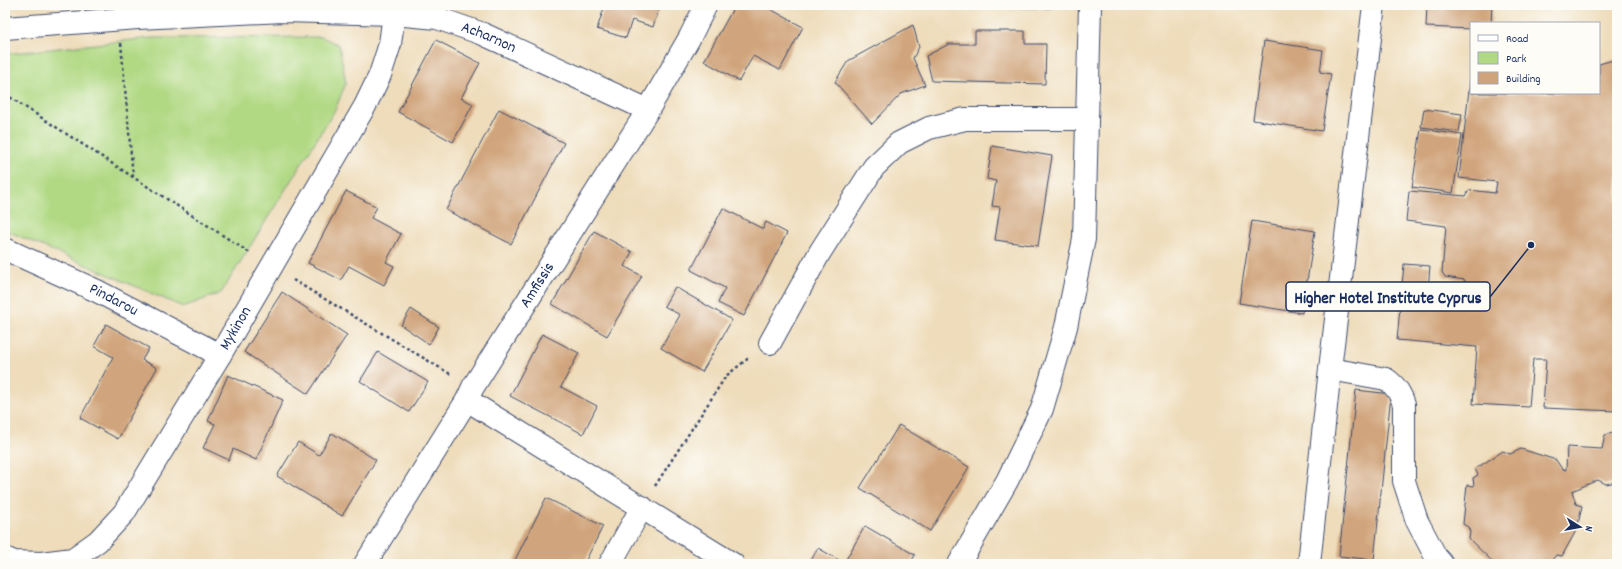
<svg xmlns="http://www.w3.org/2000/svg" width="1622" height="569" viewBox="0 0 1622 569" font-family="Dekko,sans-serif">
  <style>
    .green { fill: #b1d984; stroke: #668471 }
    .building { fill: #d0a47b }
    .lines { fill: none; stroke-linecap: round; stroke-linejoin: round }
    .minor-casing { stroke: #3b496c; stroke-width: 24 }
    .path { stroke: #3b496c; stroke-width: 2.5; stroke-dasharray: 3 3; stroke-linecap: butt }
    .minor { stroke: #fff; stroke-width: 22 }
    .labels { text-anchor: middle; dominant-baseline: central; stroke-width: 4; stroke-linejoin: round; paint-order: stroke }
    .street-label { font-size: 16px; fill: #1b2f5e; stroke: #fdfcf7 }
    .leader { fill: none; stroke: #1b2f5e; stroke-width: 1.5 }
    .callout-dot { fill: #1b2f5e; stroke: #fdfcf7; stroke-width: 1.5 }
    .callout { fill: #fdfcf7; stroke: #1b2f5e; stroke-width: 1.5 }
    .callout-label { font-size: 17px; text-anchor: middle; font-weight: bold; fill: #1b2f5e }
  </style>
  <rect width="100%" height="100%" fill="#fdfcf7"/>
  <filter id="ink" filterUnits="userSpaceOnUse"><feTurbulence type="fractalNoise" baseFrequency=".025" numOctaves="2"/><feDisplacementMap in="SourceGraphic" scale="8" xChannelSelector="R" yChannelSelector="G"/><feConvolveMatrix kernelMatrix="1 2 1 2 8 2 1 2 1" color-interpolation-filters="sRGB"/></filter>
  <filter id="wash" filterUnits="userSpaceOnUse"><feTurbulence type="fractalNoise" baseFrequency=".012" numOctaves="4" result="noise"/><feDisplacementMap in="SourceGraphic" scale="16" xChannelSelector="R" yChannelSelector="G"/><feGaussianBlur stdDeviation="0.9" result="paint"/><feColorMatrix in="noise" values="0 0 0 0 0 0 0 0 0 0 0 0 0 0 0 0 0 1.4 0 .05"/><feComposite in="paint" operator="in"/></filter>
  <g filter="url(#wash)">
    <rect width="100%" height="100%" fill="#eedcba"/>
    <path class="green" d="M322,37L339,45L346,83L335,110L221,293L183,307L5,230V54L150,38Z"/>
    <g id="blocks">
      <path class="building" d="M605,5H660L653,27L632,20L626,38L597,29Z
        M735,5H763L803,27L780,70L753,56L739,81L704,61Z
        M954,5H1051V8L954,7Z
        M1427,5H1492L1491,23H1471V29L1426,27Z
        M913,25L919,47L913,58L925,85L901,94L872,124L835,82L848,61Z
        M975,31H1025V44H1046L1045,84L932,81L926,56L949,44H975Z
        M436,40L480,63L461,98L473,104L453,142L398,112Z
        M1264,41L1323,50L1320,72L1331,74L1322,131L1253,120Z
        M1617,59V411L1543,408L1546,359H1533L1529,407L1473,404L1477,347L1397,340L1404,264L1430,266L1428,289L1445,290L1444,301L1463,302L1465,280L1445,277L1442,272L1446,226L1406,221L1409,191L1466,196L1469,190L1495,193L1497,182L1459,178L1470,81L1471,93H1599V64Z
        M499,109L564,143L511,244L446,210Z
        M1424,109L1462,114L1459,132L1421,127Z
        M1421,129L1462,135L1453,193L1412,187Z
        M992,146L1052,156L1038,246L995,240L1000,207L992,206L996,181L987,179Z
        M346,191L377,207L371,218L401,234L386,262L394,266L384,285L349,266L341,280L308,263Z
        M723,208L763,229L766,222L787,233L744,316L718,303L725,288L691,270Z
        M1252,221L1315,231L1302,313L1239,303Z
        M594,231L632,252L624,266L642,276L607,336L552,304Z
        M675,287L732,320L702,372L661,348L680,315L664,306Z
        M282,292L347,335L308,394L244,352Z
        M411,309L439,327L429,344L401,325Z
        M106,324L149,348L142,360L157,368L118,439L80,418L113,357L94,346Z
        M542,334L579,353L561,387L597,406L583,434L510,396Z
        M378,352L428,382L409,412L360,381Z
        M228,375L283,400L256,460L233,449L229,460L203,448L215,424L208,421Z
        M1356,390L1391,394L1374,560L1339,556Z
        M899,425L969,467L930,531L860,488Z
        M1617,432V482L1606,484L1598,480L1572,491L1576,504L1582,506L1577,529L1562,556L1556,555L1549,564L1494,563L1469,539L1470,532L1468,527L1463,524L1467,485L1474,486L1473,478L1478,475L1475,469L1503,451L1510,454L1521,449L1556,460L1562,469L1566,470L1567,447L1602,449L1605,435Z
        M332,433L376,460L342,516L277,476L298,442L319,455Z
        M546,498L603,526L584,564H513Z
        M865,526L915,555L910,564H809L818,548L844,563Z"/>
    </g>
  </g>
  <g filter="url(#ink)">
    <use href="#blocks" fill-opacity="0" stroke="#3b496c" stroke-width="1"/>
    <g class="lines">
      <g class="minor-casing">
        <g id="minor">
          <path id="s1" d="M5,28L138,18L283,11L394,14L437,18L483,34L648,110"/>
          <path id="s2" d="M5,249L97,291L220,355"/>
          <path d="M770,343L820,252L874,167L899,143L929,128L965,119H1087"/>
          <path d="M1330,369L1386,379C1396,386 1400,393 1404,404V481L1417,521L1436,557L1442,564"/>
          <path d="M467,400L733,564"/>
          <path id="s3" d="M5,558L14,562L41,563L73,559L98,541L124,513L220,355L365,106L380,75L390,44L394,14"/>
          <path id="s4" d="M365,564L467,400L473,387L648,110L690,37L706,5"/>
          <path d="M610,564L642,507"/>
          <path d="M959,564L1007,481L1042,409L1066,327L1084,239L1090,5"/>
          <path d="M1309,564L1330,369L1374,5"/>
        </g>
      </g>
      <path class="path" d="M121,43L133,177
        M5,94L250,253
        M293,280L452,375
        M655,486L726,376L750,357"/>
      <use href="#minor" class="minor"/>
    </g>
  </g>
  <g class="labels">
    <g class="street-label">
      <text stroke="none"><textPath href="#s1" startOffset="488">Acharnon</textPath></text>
      <text stroke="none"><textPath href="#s4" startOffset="328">Amfissis</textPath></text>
      <text stroke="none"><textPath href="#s2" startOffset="120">Pindarou</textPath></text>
      <text stroke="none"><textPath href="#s3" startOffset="354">Mykinon</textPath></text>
    </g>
  </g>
  <path class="leader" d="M1531 245L1490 297"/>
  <circle class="callout-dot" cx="1531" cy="245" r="4"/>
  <rect class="callout" x="1286" y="282" width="204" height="29" rx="4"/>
  <g class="callout-label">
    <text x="1388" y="303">Higher Hotel Institute Cyprus</text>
  </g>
  <rect width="1622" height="569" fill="none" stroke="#fdfcf7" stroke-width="20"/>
  <rect x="1470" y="22" width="130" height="72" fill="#fdfcf7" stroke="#a3aaba"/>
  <rect x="1478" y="35" width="20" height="6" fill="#ffffff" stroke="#a3aaba"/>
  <text x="1506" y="42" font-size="12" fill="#1b2f5e">Road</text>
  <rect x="1478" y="52" width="20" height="12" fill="#b1d984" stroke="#a3aaba"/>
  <text x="1506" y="62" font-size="12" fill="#1b2f5e">Park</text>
  <rect x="1478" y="72" width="20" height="12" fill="#d0a47b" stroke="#a3aaba"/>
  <text x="1506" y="82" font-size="12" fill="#1b2f5e">Building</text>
  <g transform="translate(1580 527) rotate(101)" stroke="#fdfcf7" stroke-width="3" paint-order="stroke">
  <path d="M0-3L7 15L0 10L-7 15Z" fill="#1b2f5e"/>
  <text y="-6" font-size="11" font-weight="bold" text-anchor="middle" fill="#1b2f5e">N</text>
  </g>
</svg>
